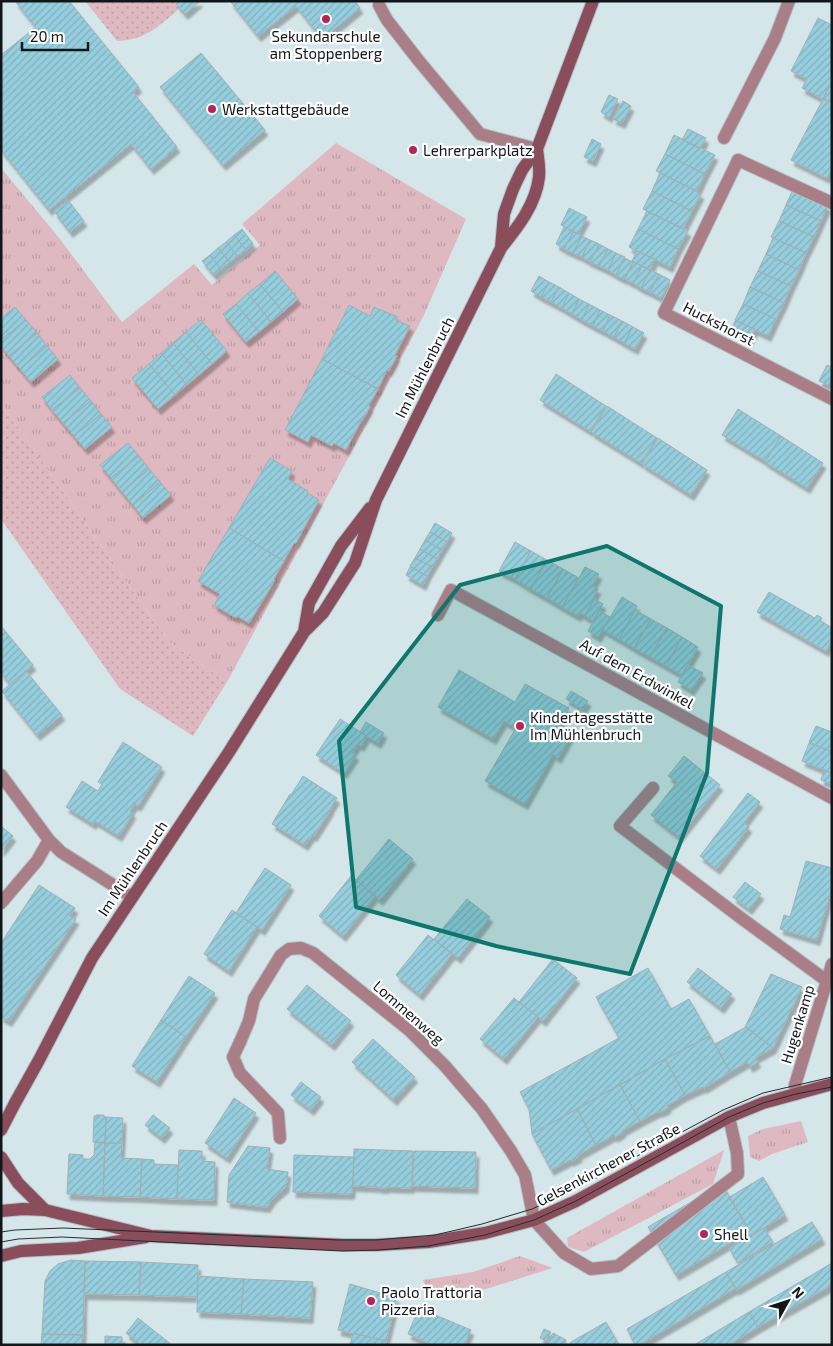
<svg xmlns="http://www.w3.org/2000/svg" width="833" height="1346" viewBox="0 0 833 1346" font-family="'Exo 2',sans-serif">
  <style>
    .grass { fill: url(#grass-tufts) }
    .park { fill: url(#park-dots) }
    .building { fill: url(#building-hatch); stroke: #a0afb4; filter: url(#shadow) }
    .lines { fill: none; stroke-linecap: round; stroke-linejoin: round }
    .lane-casing { stroke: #b2c1c4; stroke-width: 14 }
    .street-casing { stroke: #b2c1c4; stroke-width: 14 }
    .secondary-casing { stroke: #b2c1c4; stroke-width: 14 }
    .lane { stroke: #a97e87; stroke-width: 12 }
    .street { stroke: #a97e87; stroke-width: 12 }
    .secondary { stroke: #894d5c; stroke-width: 12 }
    .tram { stroke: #262c2f; stroke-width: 1 }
    .marked { fill: #0f766e; fill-opacity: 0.2; stroke: #0f766e; stroke-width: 4; stroke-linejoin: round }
    .poi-dot { fill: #b4265a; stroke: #fff; stroke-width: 2 }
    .labels { text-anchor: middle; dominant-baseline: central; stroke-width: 4.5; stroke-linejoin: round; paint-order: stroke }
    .poi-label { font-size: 15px; fill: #111618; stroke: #fff; text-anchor: start }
    .street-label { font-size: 15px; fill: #111618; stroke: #fff }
  </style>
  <defs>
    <pattern id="grass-tufts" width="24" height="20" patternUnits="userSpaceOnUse" patternTransform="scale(1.25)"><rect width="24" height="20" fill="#deb9c1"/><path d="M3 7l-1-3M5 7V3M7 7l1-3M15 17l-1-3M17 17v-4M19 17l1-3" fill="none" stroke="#bd9ea5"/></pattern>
    <pattern id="park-dots" width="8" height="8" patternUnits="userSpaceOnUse" patternTransform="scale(1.25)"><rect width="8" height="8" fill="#deb9c1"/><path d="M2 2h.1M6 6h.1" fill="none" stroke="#bd9ea5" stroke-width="1.8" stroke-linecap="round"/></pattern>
    <pattern id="building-hatch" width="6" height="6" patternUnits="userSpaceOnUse" patternTransform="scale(1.25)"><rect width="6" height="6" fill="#96cede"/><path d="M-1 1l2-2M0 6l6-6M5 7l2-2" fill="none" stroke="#80b0be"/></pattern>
    <filter id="shadow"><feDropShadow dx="3" dy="5.5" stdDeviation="1" flood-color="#0004"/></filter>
  </defs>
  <rect width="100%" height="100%" fill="#d5e6ea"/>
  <path class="grass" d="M336,143L466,219L424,315L366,425L227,682L169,642L1,403V168L60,239L122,322L194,264L212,285L260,245L242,224Z
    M801,1121L808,1142L772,1154L759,1161L750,1157L748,1136L763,1129Z
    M724,1150L713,1184L584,1252L568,1247L567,1238Z
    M520,1256L553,1268L486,1289L430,1297L423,1280L473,1272Z"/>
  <path class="park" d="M85,1H179L176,4L180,8C159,26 146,40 117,41Z
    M1,403L169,642L227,682L193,736L120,689L1,519Z"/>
  <path class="building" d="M15,1H69L139,87L133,92L177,147L151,169L131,144L49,210L1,150V55L36,27Z
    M179,1H200L185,14L176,4Z
    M230,1H355L360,8L322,39L296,6L258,36Z
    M818,18L832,25V81L823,99L802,88L807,79L791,71Z
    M201,53L265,130L223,165L160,87Z
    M832,81V103L823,99Z
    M609,95L618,99L609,117L601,112Z
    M823,99L832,103V169L827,178L791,160Z
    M623,101L631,106L622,123L613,119Z
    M688,129L706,138L700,149L682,140Z
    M674,135L715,155L705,174L665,154Z
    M592,139L601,144L593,161L584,157Z
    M665,154L705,174L697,191L656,171Z
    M660,173L701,194L692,211L652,191Z
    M793,189L828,206L821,221L786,205Z
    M652,191L692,211L683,229L643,209Z
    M68,200L84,221L70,232L54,211Z
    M786,205L821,221L814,237L779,221Z
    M569,208L587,217L578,234L561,225Z
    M647,211L688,231L678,249L638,229Z
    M779,221L814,237L806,253L771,237Z
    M564,227L573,232L564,249L556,244Z
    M242,229L253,244L246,250L234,235Z
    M638,229L678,249L670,267L629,247Z
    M573,232L582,236L573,253L564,249Z
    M234,235L246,250L237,256L226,242Z
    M582,236L590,240L582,257L573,253Z
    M773,238L806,253L799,270L766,254Z
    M590,240L599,244L590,262L582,257Z
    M226,242L237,256L230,262L218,248Z
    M599,244L608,249L599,266L590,262Z
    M218,248L230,262L221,269L210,255Z
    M608,249L616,253L608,270L599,266Z
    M637,251L655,259L650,270L632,261Z
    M616,253L625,257L616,275L608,270Z
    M766,254L799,270L791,286L758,271Z
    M210,255L221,269L214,275L202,261Z
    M624,258L633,262L624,279L616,275Z
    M634,262L642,266L633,283L625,279Z
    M642,266L650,270L641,288L633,283Z
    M650,270L659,274L650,292L641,288Z
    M275,271L298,299L283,312L260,284Z
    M758,271L791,286L784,303L750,287Z
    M659,274L670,280L661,298L650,292Z
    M539,276L549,282L541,297L531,291Z
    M549,282L559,287L551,302L541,297Z
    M260,284L283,312L271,322L248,293Z
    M559,287L569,293L562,308L551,302Z
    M750,287L784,303L776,319L743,304Z
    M248,293L271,322L259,332L236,304Z
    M569,293L579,299L572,314L562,308Z
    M579,299L589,304L582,320L572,314Z
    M236,304L259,332L246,342L223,314Z
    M589,304L600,310L593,326L582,320Z
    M743,304L776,319L768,336L735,320Z
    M349,305L370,316L374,307L398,317L396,320L410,326L395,355L397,356L389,371L387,370L378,389L322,359Z
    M15,307L26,320L1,340V318Z
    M600,310L610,315L603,331L593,326Z
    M610,315L622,321L614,337L603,331Z
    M26,320L37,333L9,356L1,346V340Z
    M201,320L227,351L212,364L186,332Z
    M622,321L633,327L624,343L614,337Z
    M735,321L755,329L750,339L731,330Z
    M633,327L644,333L635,349L624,343Z
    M186,332L212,364L199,375L173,343Z
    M37,333L47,346L20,369L9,356Z
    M173,343L199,375L187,385L161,353Z
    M47,346L58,359L31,382L20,369Z
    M161,353L187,385L175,395L149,364Z
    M322,359L378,389L369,405L370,407L362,421H361L346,450L334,443L332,446L311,435L308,442L285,430Z
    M149,364L175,395L158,409L132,378Z
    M827,365L832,367V377L828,385L819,381Z
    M556,374L606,406L590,431L540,400Z
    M70,375L80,388L52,410L42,397Z
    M80,388L91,401L63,423L52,410Z
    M91,401L101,414L74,436L63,423Z
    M607,406L657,438L641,463L591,432Z
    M738,409L781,436L765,461L722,435Z
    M101,414L112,427L85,449L74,436Z
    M781,436L823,463L807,488L765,462Z
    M658,438L707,470L691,495L642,464Z
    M128,443L139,456L111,478L100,465Z
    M139,456L149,469L122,492L111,478Z
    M270,458L292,471L288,479L308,491L307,493L319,500L296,543H294L284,561L229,528Z
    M149,469L160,482L133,505L122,492Z
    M160,482L171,495L143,518L133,505Z
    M435,523L452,533L447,542L430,532Z
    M229,528L284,561L274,579L275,580L249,623L237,616L236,618L214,605L220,594L198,581Z
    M430,532L447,542L442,550L425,540Z
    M425,540L442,550L437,559L420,549Z
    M515,542L531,551L515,579L499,571Z
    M420,549L437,559L432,567L415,558Z
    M531,551L547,560L531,589L515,579Z
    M415,558L432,567L427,576L410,566Z
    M547,560L563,569L547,598L531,589Z
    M410,567L427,576L423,585L406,575Z
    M585,567L599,574L592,586L598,589L593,598H595L585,616L580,613L578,616L562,607Z
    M563,569L579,578L562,607L547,598Z
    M769,592L815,618L817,615L822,618L820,621L831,627L832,626V640L826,651L757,612Z
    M622,597L637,606L619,639L603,630Z
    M594,599L603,604L593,621L585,616Z
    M635,610L651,619L634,648L619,639Z
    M599,611L610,617L598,637L588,631Z
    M651,619L667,628L650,657L634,648Z
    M1,626L33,665L10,684L1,673Z
    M667,628L682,637L666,666L650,657Z
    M682,637L698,647L682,675L666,666Z
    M688,665L703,673L691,690L678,682Z
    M459,670L515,702L525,684L569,708L559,725L572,733L558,758L553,754L525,804L485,781L516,728L504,721L493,739L438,707Z
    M26,671L62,715L37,735L2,691Z
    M571,691L588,701L583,709L566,699Z
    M340,719L367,736L361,746L358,744L352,753L356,755L344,773L316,755Z
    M366,722L384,733L378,743L360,732Z
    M816,726L832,732V752L809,742Z
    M123,742L162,767L138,806L135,804L130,811L133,813L119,836L95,821L93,824L66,807L82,781L98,791L102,784L98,782Z
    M809,743L832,752V773L802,761Z
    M684,756L720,785L679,837L651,815L677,782L668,776Z
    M824,770L832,773V784L821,780Z
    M303,776L337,798L330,809H331L314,836L312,835L305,845L272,824L290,794L291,795Z
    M748,793L760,802L744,823L749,827L717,869L700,856Z
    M1,826L13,836L1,851Z
    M389,839L413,859L380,900L356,880Z
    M806,861L832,868V887L817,940L780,929L784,915L790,917Z
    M265,868L291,885L262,930L236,913Z
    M351,876L375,896L343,936L319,916Z
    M745,882L761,894L749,909L733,897Z
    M39,885L75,908L70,916L76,919L9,1021L1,1017V943Z
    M467,899L490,917L458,958L434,939Z
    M232,910L257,927L229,971L204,954Z
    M428,935L452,954L420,995L396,975Z
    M553,959L577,978L543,1021L519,1002Z
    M648,968L671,1009L689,999L710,1036L665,1059L532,1134L529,1109L520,1092L619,1038L596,997Z
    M698,968L732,994L721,1008L687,982Z
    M771,974L802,987L773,1048L745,1027Z
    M189,976L215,993L186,1037L161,1020Z
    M307,985L351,1021L332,1045L287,1009Z
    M514,998L538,1017L504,1059L480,1039Z
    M161,1020L186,1037L157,1082L132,1066Z
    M746,1027L773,1048L755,1058L758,1062L750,1067L747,1062L730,1072L715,1044Z
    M710,1036L730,1072L704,1088L703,1087L685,1095L665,1059Z
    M373,1039L415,1077L394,1100L352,1062Z
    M665,1059L685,1095L667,1106L668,1108L660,1112L659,1111L640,1121L620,1085Z
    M301,1082L321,1097L311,1110L291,1095Z
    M620,1085L640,1121L622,1131L623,1132L615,1137L614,1135L596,1145L577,1109Z
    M234,1098L256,1113L227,1158L205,1143Z
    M577,1109L596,1145L578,1155L579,1157L571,1161L570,1160L551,1170L532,1134Z
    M96,1115H104V1117H106L105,1143L93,1142L94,1116H96Z
    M153,1115L170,1128L162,1138L145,1125Z
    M106,1117L123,1118L122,1143H105Z
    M95,1142L105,1143L103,1196L67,1194L69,1154L83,1155V1159H90L94,1155Z
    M105,1143H122L121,1158L142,1159L140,1197L103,1196Z
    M248,1146L270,1148L267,1169L288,1172L286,1187L273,1198L267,1207L227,1202L229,1175Z
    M354,1149L413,1151L412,1186L411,1188L387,1187L385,1188H380L378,1187L353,1186Z
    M179,1150L202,1151V1161L215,1162L214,1200L177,1199Z
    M414,1151L476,1152L475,1188L412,1186Z
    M294,1155L354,1157L352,1192L351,1194L293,1192Z
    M142,1159L154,1160V1164L178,1165L177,1199L140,1197Z
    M763,1177L785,1215L750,1236L744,1224H745L730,1199H729L728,1198Z
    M722,1184L750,1231L676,1275L648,1227Z
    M812,1222L822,1239L736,1290L726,1272Z
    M764,1228L773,1242L738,1263L729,1248Z
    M71,1260L85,1261L83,1335L42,1334L45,1281L50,1271L58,1264Z
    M85,1261L141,1262L139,1295L84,1294Z
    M141,1262L198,1265L197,1297L139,1295Z
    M832,1263V1285L758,1327L749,1312Z
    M726,1272L736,1288L639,1345H635L627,1329Z
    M198,1276L244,1279L241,1314L197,1312Z
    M244,1279L313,1282L310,1318L241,1314Z
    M350,1284L397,1298L386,1341L338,1330Z
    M419,1308L471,1330L464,1345H433L408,1334Z
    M749,1312L758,1327L729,1345H694Z
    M138,1318L172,1345H141L126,1333Z
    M606,1322L619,1345H570L571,1342Z
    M544,1329L551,1332L546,1341L540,1338Z
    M353,1333L386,1341L385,1345H350Z
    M553,1333L566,1340L564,1345H554L548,1342Z
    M42,1334L83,1335L82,1345H41Z
    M105,1336L122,1337V1345H105Z"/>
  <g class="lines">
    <g class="lane-casing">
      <path id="lane" d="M379,5L387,20L419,61L480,134L537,149
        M724,138L775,38L789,1
        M738,160L832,203
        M653,788L620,826L741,918L827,981
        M240,1042L233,1057L240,1073L278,1113L280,1138
        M534,1220L564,1253L591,1269L618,1266L738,1174L737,1153L729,1117"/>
    </g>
    <g class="street-casing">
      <path id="street" d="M738,160L664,313L832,399
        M438,615L451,590L832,798
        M1,775L49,840L61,852L132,897
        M1,903L37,861L49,840
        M240,1042L249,1021L254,999L281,955L289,949L301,948L313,953L409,1030L445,1066L482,1109L511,1151L525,1175L534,1220
        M796,1094L795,1085L832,964"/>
    </g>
    <g class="secondary-casing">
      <path id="secondary" d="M501,248L504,214L513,189L522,170L537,149L593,1
        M304,632L309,603L341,546L370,508
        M1,1130L15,1103L39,1060L92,958L229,752L304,632L323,613L355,563L376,500L501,248C518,227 536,204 539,177C540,168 538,158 537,149
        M1,1157L18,1183L45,1210
        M1,1211L23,1209L45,1210L151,1236L344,1245H376L428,1242L485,1233L534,1220L576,1201L729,1117L763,1103L832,1084
        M1,1256L21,1251L78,1248L146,1237"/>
    </g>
    <use href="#lane" class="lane"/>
    <use href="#street" class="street"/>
    <use href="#secondary" class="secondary"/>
    <path class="tram" d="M1,1232L15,1230L63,1228L339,1240H376L435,1235L482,1224L532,1209L572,1191L723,1110L763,1093L832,1077
      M1,1242L18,1239L62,1237L343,1251L378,1250L428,1246L485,1235L534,1220L576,1201L729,1117L763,1103L796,1094L832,1087"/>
  </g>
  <path class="marked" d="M607,546L721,606L707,773L630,974L496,946L356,907L339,741L460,585Z"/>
  <g class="poi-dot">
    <circle cx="326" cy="19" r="5"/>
    <circle cx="212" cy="109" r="5"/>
    <circle cx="413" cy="150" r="5"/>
    <circle cx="520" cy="726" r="5"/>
    <circle cx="704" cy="1234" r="5"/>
    <circle cx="371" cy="1301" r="5"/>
  </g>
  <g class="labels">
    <g class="poi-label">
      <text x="326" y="36" text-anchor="middle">Sekundarschule<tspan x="326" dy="17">am Stoppenberg</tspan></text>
      <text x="222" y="109">Werkstattgebäude</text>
      <text x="423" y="150">Lehrerparkplatz</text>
      <text x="530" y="717">Kindertagesstätte<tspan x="530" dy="17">Im Mühlenbruch</tspan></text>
      <text x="714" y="1234">Shell</text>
      <text x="381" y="1292">Paolo Trattoria<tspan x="381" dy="17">Pizzeria</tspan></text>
    </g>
    <g class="street-label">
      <text transform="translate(719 323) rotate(27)">Huckshorst</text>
      <text transform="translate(424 367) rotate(-63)">Im Mühlenbruch</text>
      <text transform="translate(637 673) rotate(29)">Auf dem Erdwinkel</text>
      <text transform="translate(132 868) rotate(-56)">Im Mühlenbruch</text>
      <text transform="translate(409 1012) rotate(41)">Lommenweg</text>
      <text transform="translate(797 1024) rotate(-73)">Hugenkamp</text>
      <text transform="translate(608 1164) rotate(-28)">Gelsenkirchener Straße</text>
    </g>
  </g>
  <rect width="833" height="1346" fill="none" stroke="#111618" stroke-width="5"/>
  <g transform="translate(788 1301) rotate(50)" stroke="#ffffff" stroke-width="4" paint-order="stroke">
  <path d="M0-4L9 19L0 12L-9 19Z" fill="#111618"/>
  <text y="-8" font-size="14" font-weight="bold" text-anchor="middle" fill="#111618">N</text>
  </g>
  <path d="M22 42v8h66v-8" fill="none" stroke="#111618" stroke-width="2.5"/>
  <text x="30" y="42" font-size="15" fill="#111618" stroke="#ffffff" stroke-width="4" paint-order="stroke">20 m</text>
</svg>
